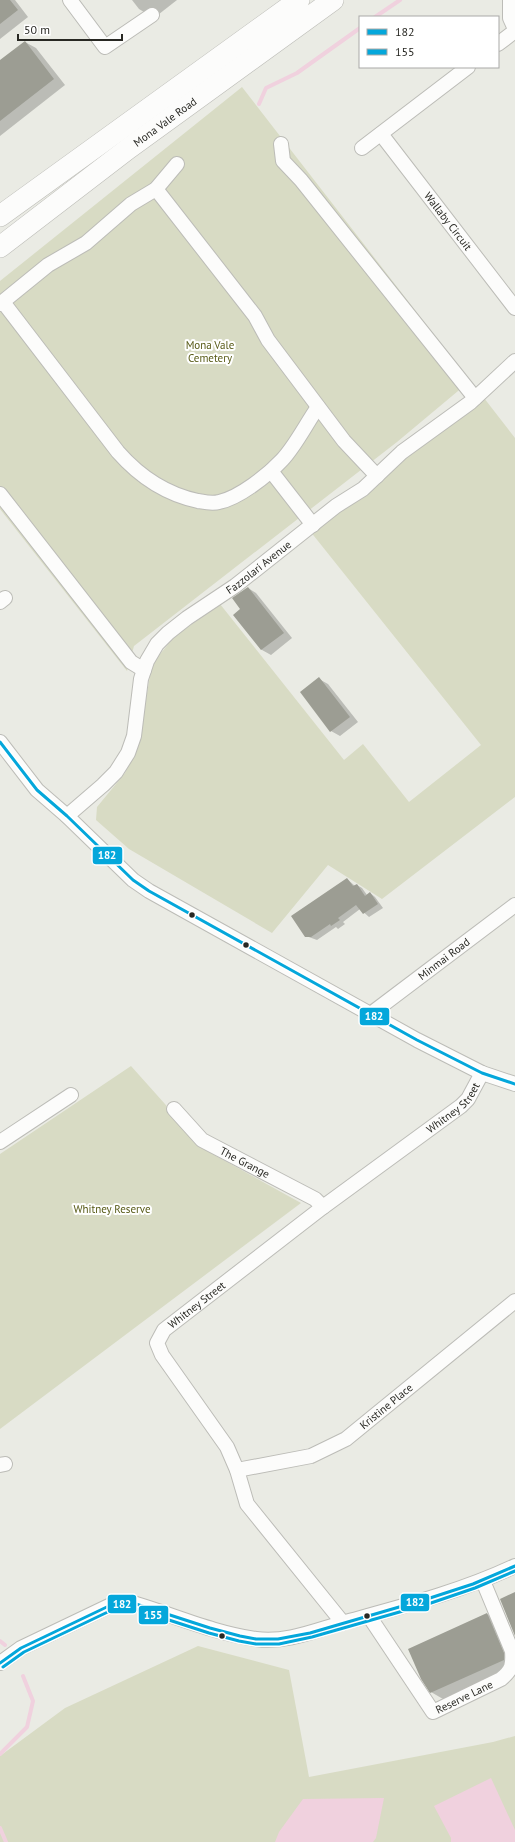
<svg xmlns="http://www.w3.org/2000/svg" width="515" height="1842" viewBox="0 0 515 1842" font-family="'PT Sans',sans-serif">
  <style>
    .green { fill: #d8dbc4 }
    .water { fill: #f0d1de }
    .shadow { fill: #0003 }
    .lines { fill: none; stroke-linecap: round; stroke-linejoin: round }
    .stream { stroke: #f0d1de; stroke-width: 4 }
    .building { fill: #9c9d93 }
    .minor-casing { stroke: #bcbcb7; stroke-width: 16 }
    .highway-casing { stroke: #bcbcb7; stroke-width: 22 }
    .minor { stroke: #fcfcfb; stroke-width: 14 }
    .highway { stroke: #fcfcfb; stroke-width: 21 }
    .bus-1-casing { stroke: #fff; stroke-width: 6 }
    .bus-2-casing { stroke: #fff; stroke-width: 6 }
    .bus-1 { stroke: #04a7db; stroke-width: 3 }
    .bus-2 { stroke: #04a7db; stroke-width: 3 }
    .bus-dot { fill: #282823; stroke: #fff; stroke-width: 1.5 }
    .labels { text-anchor: middle; dominant-baseline: central; stroke-width: 4; stroke-linejoin: round; paint-order: stroke }
    .street-label { font-size: 11px; fill: #282823; stroke: #fff }
    .park-label { font-size: 11px; fill: #575a16; stroke: #fff }
    .line-badge { stroke: #fff; stroke-width: 1.5 }
    .badge-label { font-size: 11px; text-anchor: middle; font-weight: bold; fill: #fff }
  </style>
  <rect width="100%" height="100%" fill="#eaebe4"/>
  <path class="green" d="M242,87L470,381L397,442L134,646L127,671L0,509V281Z
    M484,398L515,438V797L382,899L328,865L272,933L129,849L96,820L97,807L125,773L138,746L152,664L174,637L220,604L344,760L363,744L409,802L481,745L310,531Z
    M131,1066L207,1151L301,1203L0,1429V1154Z
    M198,1646L289,1670L309,1777L493,1742L515,1736V1842H0V1756L65,1708Z"/>
  <path class="water" d="M491,1778L515,1830V1842H451V1838L434,1806Z
    M384,1798L376,1838L373,1842H275L279,1832L303,1799Z"/>
  <path class="shadow" d="M0,0H15L28,17L0,39Z
    M132,0H177L154,18L139,9Z
    M25,42L36,48L65,85L0,136V61Z
    M248,588L256,593L292,638L271,655L262,650L235,615L242,609Z
    M319,679L328,684L358,722L340,736L331,731Z
    M347,879L355,886L357,885L362,888L367,895L370,893L375,897L383,908L369,917L360,909L343,922L345,924L338,929L336,927L317,940L306,936Z
    M487,1614L498,1621L515,1666L443,1699L431,1692Z"/>
  <g class="lines">
    <path class="stream" d="M375,17L400,0
      M259,104L266,88L297,73L360,28
      M0,1641L5,1645
      M0,1754L27,1727L33,1701L23,1676
      M0,1828L6,1842"/>
  </g>
  <path class="building" d="M0,0H10L18,10L0,24Z
    M25,41L54,79L0,121V60Z
    M248,587L284,633L261,650L233,615L240,609L232,598Z
    M319,677L350,717L330,732L300,692Z
    M347,878L353,886L357,884L365,896L370,892L378,904L363,914L356,905L338,918L340,920L331,926L330,924L311,937H305L291,916Z
    M515,1592V1636L500,1599Z
    M487,1613L504,1653V1660L430,1693L421,1679L408,1649Z"/>
  <g class="lines">
    <g class="minor-casing">
      <g id="minor">
        <path d="M70,0L105,47L152,15"/>
        <path d="M510,0V18L515,29"/>
        <path d="M498,44L515,31"/>
        <path id="s1" d="M381,134L515,308"/>
        <path d="M281,144L283,161L301,180L475,398"/>
        <path d="M362,148L468,67"/>
        <path d="M156,189L255,316L268,340L344,441L377,476"/>
        <path d="M3,302L118,452C140,477 165,494 198,501C204,502 212,504 219,502C239,498 268,475 282,460C296,445 306,424 318,407"/>
        <path d="M0,304L48,265L86,243L131,204L156,189L177,164"/>
        <path d="M271,471L313,525"/>
        <path d="M0,494L131,662L144,670"/>
        <path d="M0,602L5,598"/>
        <path d="M0,742L37,790L67,816L133,880L149,891L417,1040L482,1073L515,1084"/>
        <path id="s2" d="M67,816L103,785L116,772L128,753L134,736L141,679L147,661L157,644L168,633L187,618L235,586L336,506L363,489L402,452L471,402L515,361"/>
        <path id="s3" d="M372,1013L515,905"/>
        <path id="s4" d="M174,1109L202,1140L315,1199L323,1207"/>
        <path d="M0,1142L71,1095"/>
        <path d="M0,1465L5,1464"/>
        <path id="s5" d="M237,1470L311,1456L346,1439L515,1301"/>
        <path id="s6" d="M369,1616L433,1712L501,1679C512,1670 513,1665 512,1651L483,1581"/>
        <path id="s7" d="M343,1623L247,1504L237,1470L227,1447L162,1355L157,1343L164,1330L323,1207L461,1106L468,1099L482,1073"/>
        <path d="M0,1663L21,1648L113,1604L125,1603L136,1604C176,1616 214,1633 256,1639C286,1643 314,1631 342,1623C400,1607 460,1592 515,1566"/>
      </g>
    </g>
    <g class="highway-casing">
      <g id="highway">
        <path d="M0,216L299,0"/>
        <path id="s8" d="M0,247L129,148L333,0"/>
      </g>
    </g>
    <use href="#minor" class="minor"/>
    <use href="#highway" class="highway"/>
    <g class="bus-1-casing">
      <path id="bus-1" d="M0,742L37,790L67,816L133,880L149,891L417,1040L482,1073L515,1084
        M0,1663L21,1648L113,1604H136L210,1628L240,1636L256,1639H278L310,1633L430,1598L473,1584L515,1566"/>
    </g>
    <g class="bus-2-casing">
      <path id="bus-2" d="M3,1667L24,1652L114,1609H135L209,1633L239,1641L256,1644H279L312,1637L431,1603L475,1588L515,1571"/>
    </g>
    <use href="#bus-1" class="bus-1"/>
    <use href="#bus-2" class="bus-2"/>
  </g>
  <g class="bus-dot">
    <circle cx="192" cy="915" r="3.5"/>
    <circle cx="246" cy="945" r="3.5"/>
    <circle cx="367" cy="1616" r="3.5"/>
    <circle cx="222" cy="1636" r="3.5"/>
  </g>
  <g class="labels">
    <g class="street-label">
      <text stroke="none"><textPath href="#s8" startOffset="207">Mona Vale Road</textPath></text>
      <text stroke="none"><textPath href="#s1" startOffset="110">Wallaby Circuit</textPath></text>
      <text stroke="none"><textPath href="#s2" startOffset="330">Fazzolari Avenue</textPath></text>
      <text stroke="none"><textPath href="#s3" startOffset="90">Minmai Road</textPath></text>
      <text stroke="none"><textPath href="#s7" startOffset="719">Whitney Street</textPath></text>
      <text stroke="none"><textPath href="#s4" startOffset="90">The Grange</textPath></text>
      <text stroke="none"><textPath href="#s7" startOffset="395">Whitney Street</textPath></text>
      <text stroke="none"><textPath href="#s5" startOffset="166">Kristine Place</textPath></text>
      <text stroke="none"><textPath href="#s6" startOffset="150">Reserve Lane</textPath></text>
    </g>
    <g class="park-label">
      <text x="210" y="345">Mona Vale<tspan x="210" dy="13">Cemetery</tspan></text>
      <text x="112" y="1209">Whitney Reserve</text>
    </g>
  </g>
  <g class="line-badge">
    <rect x="92" y="846" width="31" height="19" rx="4" fill="#04a7db"/>
    <rect x="359" y="1007" width="31" height="19" rx="4" fill="#04a7db"/>
    <rect x="400" y="1593" width="30" height="19" rx="4" fill="#04a7db"/>
    <rect x="107" y="1594" width="30" height="20" rx="4" fill="#04a7db"/>
    <rect x="138" y="1605" width="31" height="20" rx="4" fill="#04a7db"/>
  </g>
  <g class="badge-label">
    <text x="107" y="859">182</text>
    <text x="374" y="1020">182</text>
    <text x="415" y="1606">182</text>
    <text x="122" y="1608">182</text>
    <text x="153" y="1619">155</text>
  </g>
  <rect x="359" y="16" width="140" height="52" fill="#ffffff" stroke="#a9a9a7"/>
  <rect x="367" y="29" width="20" height="6" fill="#04a7db" stroke="#a9a9a7"/>
  <text x="395" y="36" font-size="12" fill="#282823">182</text>
  <rect x="367" y="49" width="20" height="6" fill="#04a7db" stroke="#a9a9a7"/>
  <text x="395" y="56" font-size="12" fill="#282823">155</text>
  <path d="M18 34v6h104v-6" fill="none" stroke="#282823" stroke-width="2"/>
  <text x="24" y="34" font-size="12" fill="#282823" stroke="#ffffff" stroke-width="3" paint-order="stroke">50 m</text>
</svg>
